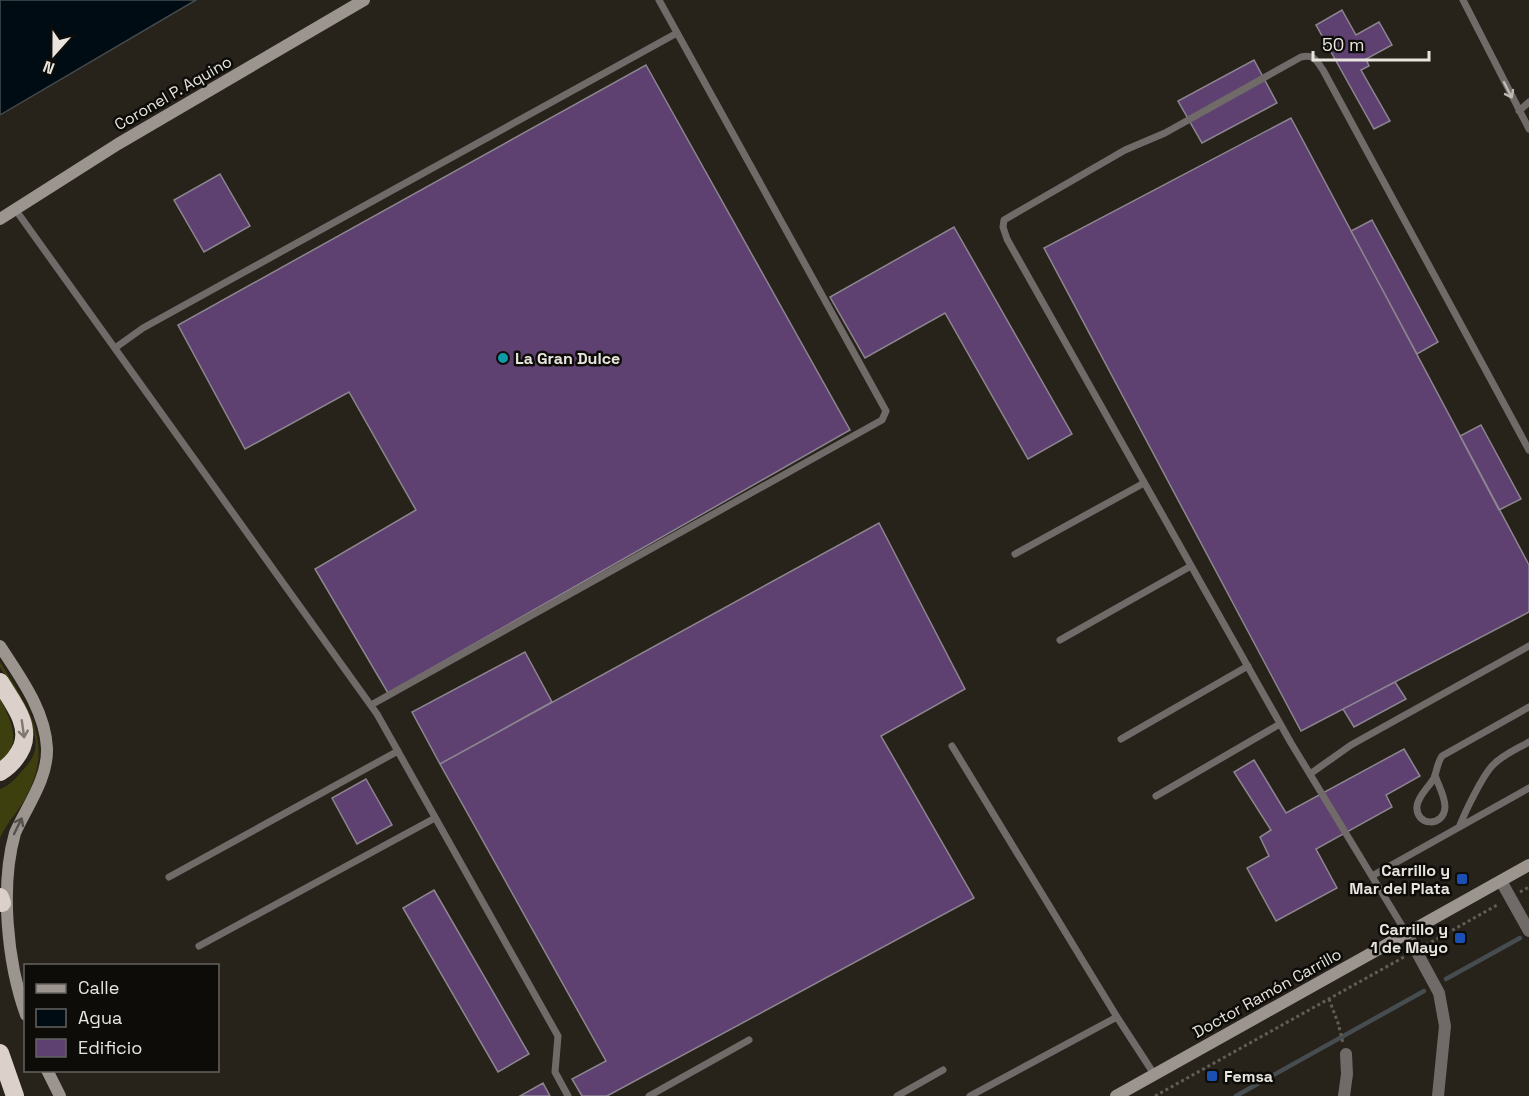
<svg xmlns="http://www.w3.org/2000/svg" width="1529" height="1096" viewBox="0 0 1529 1096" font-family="'Space Grotesk',sans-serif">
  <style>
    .green { fill: #3e3f0f }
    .water { fill: #000c13; stroke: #464d50; stroke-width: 1.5 }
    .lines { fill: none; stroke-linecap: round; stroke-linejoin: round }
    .stream { stroke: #464d50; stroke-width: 4.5 }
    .building { fill: #5e4170; stroke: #8c8690; stroke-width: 1.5 }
    .path { stroke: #625d56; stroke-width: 3; stroke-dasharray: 3 3; stroke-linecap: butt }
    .lane { stroke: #706b68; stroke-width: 7 }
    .street { stroke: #706b68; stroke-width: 12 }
    .secondary { stroke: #9b948f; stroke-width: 12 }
    .highway { stroke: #dcd1ca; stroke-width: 18 }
    .oneway { stroke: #bebab5 }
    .oneway2 { stroke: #7f7873 }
    .oneway3 { stroke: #54504c }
    .culture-dot { fill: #0f9aa8; stroke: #0e0c09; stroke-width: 2 }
    .transit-dot { fill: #1a4fb4; stroke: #0e0c09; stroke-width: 2 }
    .labels { text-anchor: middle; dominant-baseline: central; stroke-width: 5; stroke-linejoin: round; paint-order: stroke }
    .street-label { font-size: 16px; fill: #e8e5df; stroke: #0e0c09 }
    .poi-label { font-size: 16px; font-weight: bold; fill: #e8e5df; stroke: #0e0c09; text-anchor: start }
  </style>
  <rect width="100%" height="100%" fill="#27221a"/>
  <path class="green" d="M0,662C27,706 55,742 27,795C20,810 7,822 0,838V789C10,785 15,779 22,771C26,767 30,762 33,756C45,730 13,688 0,667Z
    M0,698C10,720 24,742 0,762Z"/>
  <path class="water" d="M0,0H196L0,115Z"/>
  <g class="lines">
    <path class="stream" d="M1446,979L1520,938
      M1236,1096L1424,991"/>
  </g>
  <path class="building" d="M1342,10L1356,35L1379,22L1392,45L1366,59L1369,66L1361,70L1390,121L1374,129L1316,25Z
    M1254,60L1277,103L1202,143L1178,101Z
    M646,65L850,430L388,693L315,569L416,510L349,392L245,449L178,325Z
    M1291,118L1529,565V612L1301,731L1044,248Z
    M220,174L250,226L204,252L174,200Z
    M1372,220L1438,342L1417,354L1351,231Z
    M954,227L1072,434L1028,459L945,313L865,358L830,297Z
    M1481,425L1521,499L1499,510L1460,436Z
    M879,523L965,689L881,736L974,898L607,1096H582L572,1079L606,1061L440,764Z
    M525,652L552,702L440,764L412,712Z
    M1395,682L1406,699L1354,727L1343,709Z
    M1404,749L1420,776L1386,795L1392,807L1316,849L1337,888L1276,921L1247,868L1269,856L1260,837L1271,830L1234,772L1254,760L1286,813Z
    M366,779L392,825L357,844L332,798Z
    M434,890L529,1054L498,1072L403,908Z
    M543,1083L550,1096H520Z"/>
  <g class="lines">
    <path class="path" d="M1520,892L1529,887
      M1426,945L1499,904
      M1329,999L1338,1023L1343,1043
      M1155,1096L1404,957"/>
    <path class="lane" d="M1463,0L1529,129
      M1519,111L1529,102
      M15,209L377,714L558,1036L555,1072L568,1096
      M115,348L143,328L677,33
      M1015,554L1144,483
      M1060,640L1191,566
      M371,705L882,420L886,411L659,0
      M1121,739L1248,666
      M952,746L1117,1017L1154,1074
      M1310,774L1351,745L1529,646
      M1435,775C1438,785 1445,796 1445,807C1444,828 1415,826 1417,806C1418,796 1429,787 1434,778C1437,771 1437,763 1442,756L1529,707
      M1156,796L1280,724
      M1460,825C1466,810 1482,777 1492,766C1502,755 1517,749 1529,742
      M1372,876L1529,788
      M169,877L398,751
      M1407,934L1291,743L1007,239L1003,227L1004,220L1125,150L1165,133L1301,57C1314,54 1316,60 1323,70L1529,450
      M199,946L435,818
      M649,1096L749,1040
      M897,1096L943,1070
      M970,1096L1117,1017"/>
    <path class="street" d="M1501,881L1529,931
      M1407,934L1439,993L1445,1026L1438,1096
      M1344,1096L1347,1074L1346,1054"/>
    <path class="secondary" d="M0,219L118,144L364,0
      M0,646C20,677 45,710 47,748C48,779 27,806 15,833C0,886 7,962 26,1015
      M47,1070L60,1096
      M1116,1096L1529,865"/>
    <path class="highway" d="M0,682C12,702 31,724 22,747C17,758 10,766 0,772
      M0,897L2,903
      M0,1053L15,1096"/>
  </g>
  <defs><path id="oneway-shaft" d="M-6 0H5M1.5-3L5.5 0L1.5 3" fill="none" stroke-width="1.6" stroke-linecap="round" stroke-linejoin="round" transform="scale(1.5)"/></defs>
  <use class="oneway" href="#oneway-shaft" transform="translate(1508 90) rotate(63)"/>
  <use class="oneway2" href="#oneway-shaft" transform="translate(23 729) rotate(82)"/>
  <use class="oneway3" href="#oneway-shaft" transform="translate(18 826) rotate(-64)"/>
  <circle class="culture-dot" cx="503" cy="358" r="6"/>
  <g class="transit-dot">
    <rect x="1456" y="873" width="12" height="12" rx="3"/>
    <rect x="1454" y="932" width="12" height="12" rx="3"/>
    <rect x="1206" y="1070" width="12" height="12" rx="3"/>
  </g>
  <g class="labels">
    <g class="street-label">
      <text transform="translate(173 93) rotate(-30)">Coronel P. Aquino</text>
      <text transform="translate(1267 993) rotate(-29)">Doctor Ramón Carrillo</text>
    </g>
    <g class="poi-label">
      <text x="515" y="358">La Gran Dulce</text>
      <text x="1450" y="870" text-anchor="end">Carrillo y<tspan x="1450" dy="18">Mar del Plata</tspan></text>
      <text x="1448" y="929" text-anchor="end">Carrillo y<tspan x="1448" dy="18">1 de Mayo</tspan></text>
      <text x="1224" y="1076">Femsa</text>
    </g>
  </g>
  <rect x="24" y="964" width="195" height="108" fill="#0e0c09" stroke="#65635f" stroke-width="1.5"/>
  <rect x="36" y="984" width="30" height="9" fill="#9b948f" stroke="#65635f" stroke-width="1.5"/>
  <text x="78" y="994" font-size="18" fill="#e8e5df">Calle</text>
  <rect x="36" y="1009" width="30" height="18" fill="#000c13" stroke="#65635f" stroke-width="1.5"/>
  <text x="78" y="1024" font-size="18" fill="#e8e5df">Agua</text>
  <rect x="36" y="1039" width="30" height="18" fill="#5e4170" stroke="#65635f" stroke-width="1.5"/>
  <text x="78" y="1054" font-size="18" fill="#e8e5df">Edificio</text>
  <g transform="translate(54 54) rotate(201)" stroke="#0e0c09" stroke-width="4.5" paint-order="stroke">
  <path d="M0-4.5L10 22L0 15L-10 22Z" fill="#e8e5df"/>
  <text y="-9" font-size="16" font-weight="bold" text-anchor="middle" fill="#e8e5df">N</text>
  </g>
  <path d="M1313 51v9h116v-9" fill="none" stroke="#e8e5df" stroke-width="3"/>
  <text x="1322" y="51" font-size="18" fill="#e8e5df" stroke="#0e0c09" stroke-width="4.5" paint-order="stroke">50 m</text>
</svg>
